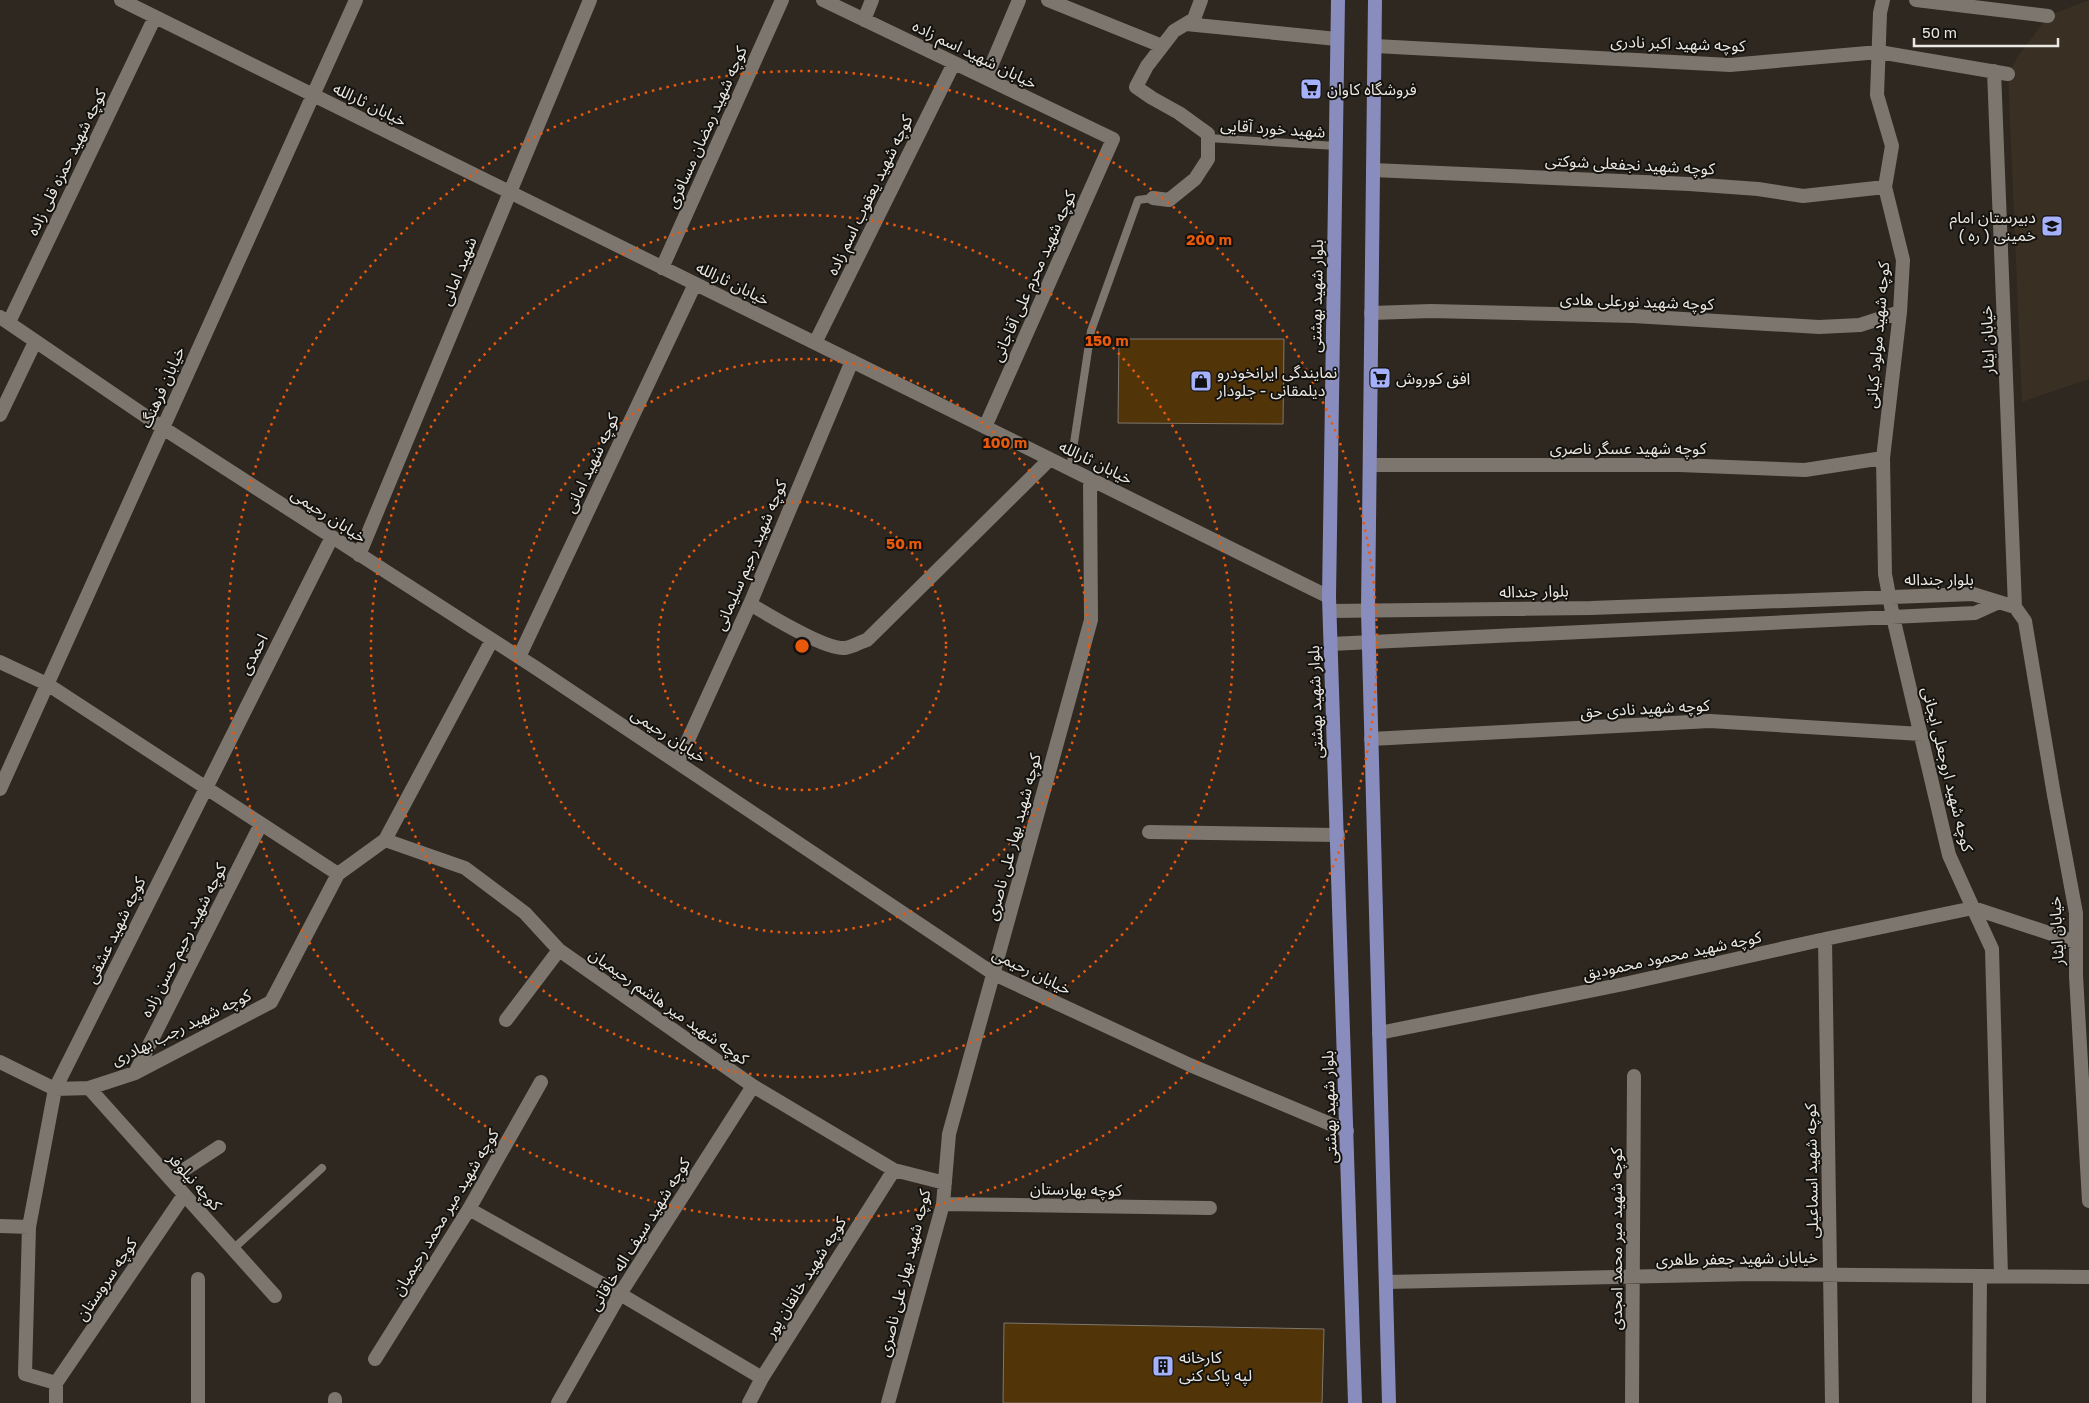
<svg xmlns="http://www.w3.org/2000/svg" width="2089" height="1403" viewBox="0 0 2089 1403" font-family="'Golos Text','Noto Sans Arabic',sans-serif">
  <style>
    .built { fill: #392f22 }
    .building { fill: #513408; stroke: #7e776e }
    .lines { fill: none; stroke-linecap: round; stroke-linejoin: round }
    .service { stroke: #7d766e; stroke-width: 8 }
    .minor { stroke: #7d766e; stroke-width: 14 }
    .primary { stroke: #898dbd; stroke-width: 14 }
    .ring { fill: none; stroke: #e8590c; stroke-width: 2.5; stroke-dasharray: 2.5 5 }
    .labels { text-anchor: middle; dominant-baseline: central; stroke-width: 4; stroke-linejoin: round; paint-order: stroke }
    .street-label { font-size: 16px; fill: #eae7e2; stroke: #14120e }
    .poi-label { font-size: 16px; fill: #eae7e2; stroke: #14120e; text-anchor: start }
    .centre { fill: #e8590c; stroke: #14120e; stroke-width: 2.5 }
    .ring-label { font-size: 15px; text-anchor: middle; font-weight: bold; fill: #e8590c; stroke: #14120e; stroke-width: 4; stroke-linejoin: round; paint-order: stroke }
  </style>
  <rect width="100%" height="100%" fill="#2e2821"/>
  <path class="built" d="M2089,0V379L2022,402L2008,74L2018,56L2048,16Z"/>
  <path class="building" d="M1119,339H1284L1283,424L1118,423Z
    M1004,1323L1324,1329L1322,1403H1003Z"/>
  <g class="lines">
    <path class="service" d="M1208,138L1336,146
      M1070,469L1091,331L1138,200L1153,198
      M233,1249L322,1168"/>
    <path class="minor" d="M121,0L1329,597
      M823,0L1113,139L985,427
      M1048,0L1162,46
      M1883,0L1880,13L1877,95L1892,146L1885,187L1903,260L1900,312L1883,458L1885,574L1893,617L1949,855L1973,908L2076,942
      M1916,0L2048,16
      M864,20L872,0
      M1186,24L1337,39
      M1375,46L1730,65L1879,52L2008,74
      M1994,71L2015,607
      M986,78L1019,0
      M1373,170L1689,184L1758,189L1803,196L1885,187
      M1153,198L1169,200L1195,179L1208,159V134L1179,113L1152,98L1136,87L1147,66L1174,31L1194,19L1201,0
      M662,268L782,0
      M1371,313L1431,311L1633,316L1819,327L1860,325L1900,312
      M0,317L163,428L536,668L994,974L1190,1065L1347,1131
      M9,322L155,17
      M815,343L954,63
      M0,415L35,342
      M1371,465H1679L1805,470L1883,458
      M359,555L590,0
      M750,604C769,615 825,650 845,648C852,647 860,642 867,640L1050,459
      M1330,611L1591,608L1973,594L2015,607L2025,621L2054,795L2076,913V976L2089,1201
      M1331,644L1975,613L1997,603
      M519,657L695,284
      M0,662L47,684L338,874
      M1371,739L1710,721L1921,734
      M678,762L750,604L852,361
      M0,789L356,0
      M1149,832L1338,835
      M385,840L465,868L525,913L559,950L753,1086L894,1170L945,1183
      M1825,939L1832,1403
      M506,1020L559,950
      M1379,1033L1624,984L1825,939L1973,908L1992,949L2001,1276
      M0,1062L55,1089L89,1088L135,1073L271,1002L338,874L385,840L492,640
      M135,1073L261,824
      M89,1088L275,1296
      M170,1179L219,1147
      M943,1204L1210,1208
      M469,1209L620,1294L762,1378
      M0,1226L29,1227
      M1386,1282L1753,1274L2089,1277
      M375,1359L469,1209L541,1082
      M56,1383L25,1374L29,1227L55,1089L332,537
      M56,1383L184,1195
      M56,1383V1403
      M335,1399V1403
      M198,1403V1279
      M558,1403L620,1294L753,1086
      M749,1403L762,1378L894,1170
      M888,1403L943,1204L949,1134L1091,620L1090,479
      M1632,1403L1634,1076
      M1979,1403L1980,1276"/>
    <path class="primary" d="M1338,0L1329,597L1355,1403
      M1375,0L1368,611L1389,1403"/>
  </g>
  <g class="ring">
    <circle cx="802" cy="646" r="144"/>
    <circle cx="802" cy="646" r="287"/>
    <circle cx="802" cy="646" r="431"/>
    <circle cx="802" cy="646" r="575"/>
  </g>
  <defs>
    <g id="supermarket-square" transform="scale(1.125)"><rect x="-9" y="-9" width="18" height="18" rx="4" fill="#a6b1fc" stroke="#14120e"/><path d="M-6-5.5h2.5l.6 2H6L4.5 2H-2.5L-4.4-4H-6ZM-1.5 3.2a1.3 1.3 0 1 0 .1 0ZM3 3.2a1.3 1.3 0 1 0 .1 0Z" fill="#111"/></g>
    <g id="school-square" transform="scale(1.125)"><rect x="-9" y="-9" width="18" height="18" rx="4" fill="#a6b1fc" stroke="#14120e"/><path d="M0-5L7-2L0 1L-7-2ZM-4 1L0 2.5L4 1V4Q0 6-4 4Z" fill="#111"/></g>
    <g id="shop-square" transform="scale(1.125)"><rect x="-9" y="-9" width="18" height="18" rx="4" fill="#a6b1fc" stroke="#14120e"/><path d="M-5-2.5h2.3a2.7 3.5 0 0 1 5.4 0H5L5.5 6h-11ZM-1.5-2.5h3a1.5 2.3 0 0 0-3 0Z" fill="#111"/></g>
    <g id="building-square" transform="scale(1.125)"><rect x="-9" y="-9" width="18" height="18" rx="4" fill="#a6b1fc" stroke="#14120e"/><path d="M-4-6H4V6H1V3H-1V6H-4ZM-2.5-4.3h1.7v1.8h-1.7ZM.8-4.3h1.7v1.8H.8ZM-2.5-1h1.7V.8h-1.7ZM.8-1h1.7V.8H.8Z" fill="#111"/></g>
  </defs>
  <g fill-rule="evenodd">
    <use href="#supermarket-square" x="1311" y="89"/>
    <use href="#school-square" x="2052" y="226"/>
    <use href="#supermarket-square" x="1380" y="378"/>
    <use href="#shop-square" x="1201" y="381"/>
    <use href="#building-square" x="1163" y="1366"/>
  </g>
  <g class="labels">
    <g class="street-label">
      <text transform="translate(1678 43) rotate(2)">کوچه شهید اکبر نادری</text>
      <text transform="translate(975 54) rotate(26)">خیابان شهید اسم زاده</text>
      <text transform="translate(370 104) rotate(26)">خیابان ثارالله</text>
      <text transform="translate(706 127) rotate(-66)">کوچه شهید رمضان مسافری</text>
      <text transform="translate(1273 128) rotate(4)">شهید خورد آقایی</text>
      <text transform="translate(66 162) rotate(-64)">کوچه شهید حمزه قلی زاده</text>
      <text transform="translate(1630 164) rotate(3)">کوچه شهید نجفعلی شوکتی</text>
      <text transform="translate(869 195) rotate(-64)">کوچه شهید یعقوب اسم زاده</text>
      <text transform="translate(458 271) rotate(-68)">شهید امانی</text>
      <text transform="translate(1033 276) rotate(-66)">کوچه شهید محرم علی آقاجانی</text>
      <text transform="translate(733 283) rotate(26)">خیابان ثارالله</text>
      <text transform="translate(1316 296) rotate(-89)">بلوار شهید بهشتی</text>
      <text transform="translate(1637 301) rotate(2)">کوچه شهید نورعلی هادی</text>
      <text transform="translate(1877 335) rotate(-85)">کوچه شهید مولود کیانی</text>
      <text transform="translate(1987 340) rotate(-92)">خیابان ایثار</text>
      <text transform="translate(162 387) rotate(-66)">خیابان فرهنگ</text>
      <text x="1628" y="448">کوچه شهید عسگر ناصری</text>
      <text transform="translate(1096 462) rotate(26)">خیابان ثارالله</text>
      <text transform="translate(591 463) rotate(-65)">کوچه شهید امانی</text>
      <text transform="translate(329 515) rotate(33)">خیابان رحیمی</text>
      <text transform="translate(750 555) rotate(-67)">کوچه شهید رحیم سلیمانی</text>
      <text x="1939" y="579">بلوار جنداله</text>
      <text transform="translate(1534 591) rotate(-1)">بلوار جنداله</text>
      <text transform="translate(253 654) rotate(-63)">احمدی</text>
      <text transform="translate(1315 702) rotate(-92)">بلوار شهید بهشتی</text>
      <text transform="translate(1645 708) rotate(-3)">کوچه شهید نادی حق</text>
      <text transform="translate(669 735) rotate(33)">خیابان رحیمی</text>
      <text transform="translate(1948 769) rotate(76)">کوچه شهید اروجعلی ایجانی</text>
      <text transform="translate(1013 837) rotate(-75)">کوچه شهید بهار علی ناصری</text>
      <text transform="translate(115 930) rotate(-64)">کوچه شهید عشقی</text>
      <text transform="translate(2056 931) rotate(-93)">خیابان ایثار</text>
      <text transform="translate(183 940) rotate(-63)">کوچه شهید رحیم حسن زاده</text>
      <text transform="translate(1672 955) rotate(-12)">کوچه شهید محمود محمودیق</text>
      <text transform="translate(1032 971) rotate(26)">خیابان رحیمی</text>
      <text transform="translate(669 1006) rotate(35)">کوچه شهید میر هاشم رحیمیان</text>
      <text transform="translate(181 1027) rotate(-26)">کوچه شهید رجب بهادری</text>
      <text transform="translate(1329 1107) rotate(-92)">بلوار شهید بهشتی</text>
      <text transform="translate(1811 1171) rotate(-91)">کوچه شهید اسماعیلی</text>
      <text transform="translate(195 1181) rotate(48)">کوچه نیلوفر</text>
      <text transform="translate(1076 1189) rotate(1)">کوچه بهارستان</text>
      <text transform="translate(445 1212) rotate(-59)">کوچه شهید میر محمد رحیمیان</text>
      <text transform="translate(639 1234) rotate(-58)">کوچه شهید سیف اله خاقانی</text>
      <text transform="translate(1616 1239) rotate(-90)">کوچه شهید میر محمد امجدی</text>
      <text transform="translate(1737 1258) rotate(-1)">خیابان شهید جعفر طاهری</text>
      <text transform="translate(904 1273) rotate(-76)">کوچه شهید بهار علی ناصری</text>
      <text transform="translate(805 1277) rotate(-58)">کوچه شهید خانقان پور</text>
      <text transform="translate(106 1279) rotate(-56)">کوچه سروستان</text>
    </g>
    <g class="poi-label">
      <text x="1327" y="89">فروشگاه کاوان</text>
      <text x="2036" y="217" text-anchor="end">دبیرستان امام<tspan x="2036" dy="18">خمینی ( ره )</tspan></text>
      <text x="1217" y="372">نمایندگی ایرانخودرو<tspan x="1217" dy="18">دیلمقانی - جلودار</tspan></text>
      <text x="1396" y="378">افق کوروش</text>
      <text x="1179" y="1357">کارخانه<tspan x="1179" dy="18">لپه پاک کنی</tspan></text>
    </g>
  </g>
  <circle cx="802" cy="646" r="8" class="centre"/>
  <g class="ring-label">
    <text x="1209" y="245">200 m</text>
    <text x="1107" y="346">150 m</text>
    <text x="1005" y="448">100 m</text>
    <text x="904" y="549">50 m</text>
  </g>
  <path d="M1914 38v8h144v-8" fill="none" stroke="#eae7e2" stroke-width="2.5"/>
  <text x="1922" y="38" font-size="15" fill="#eae7e2" stroke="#14120e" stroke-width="4" paint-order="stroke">50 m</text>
</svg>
